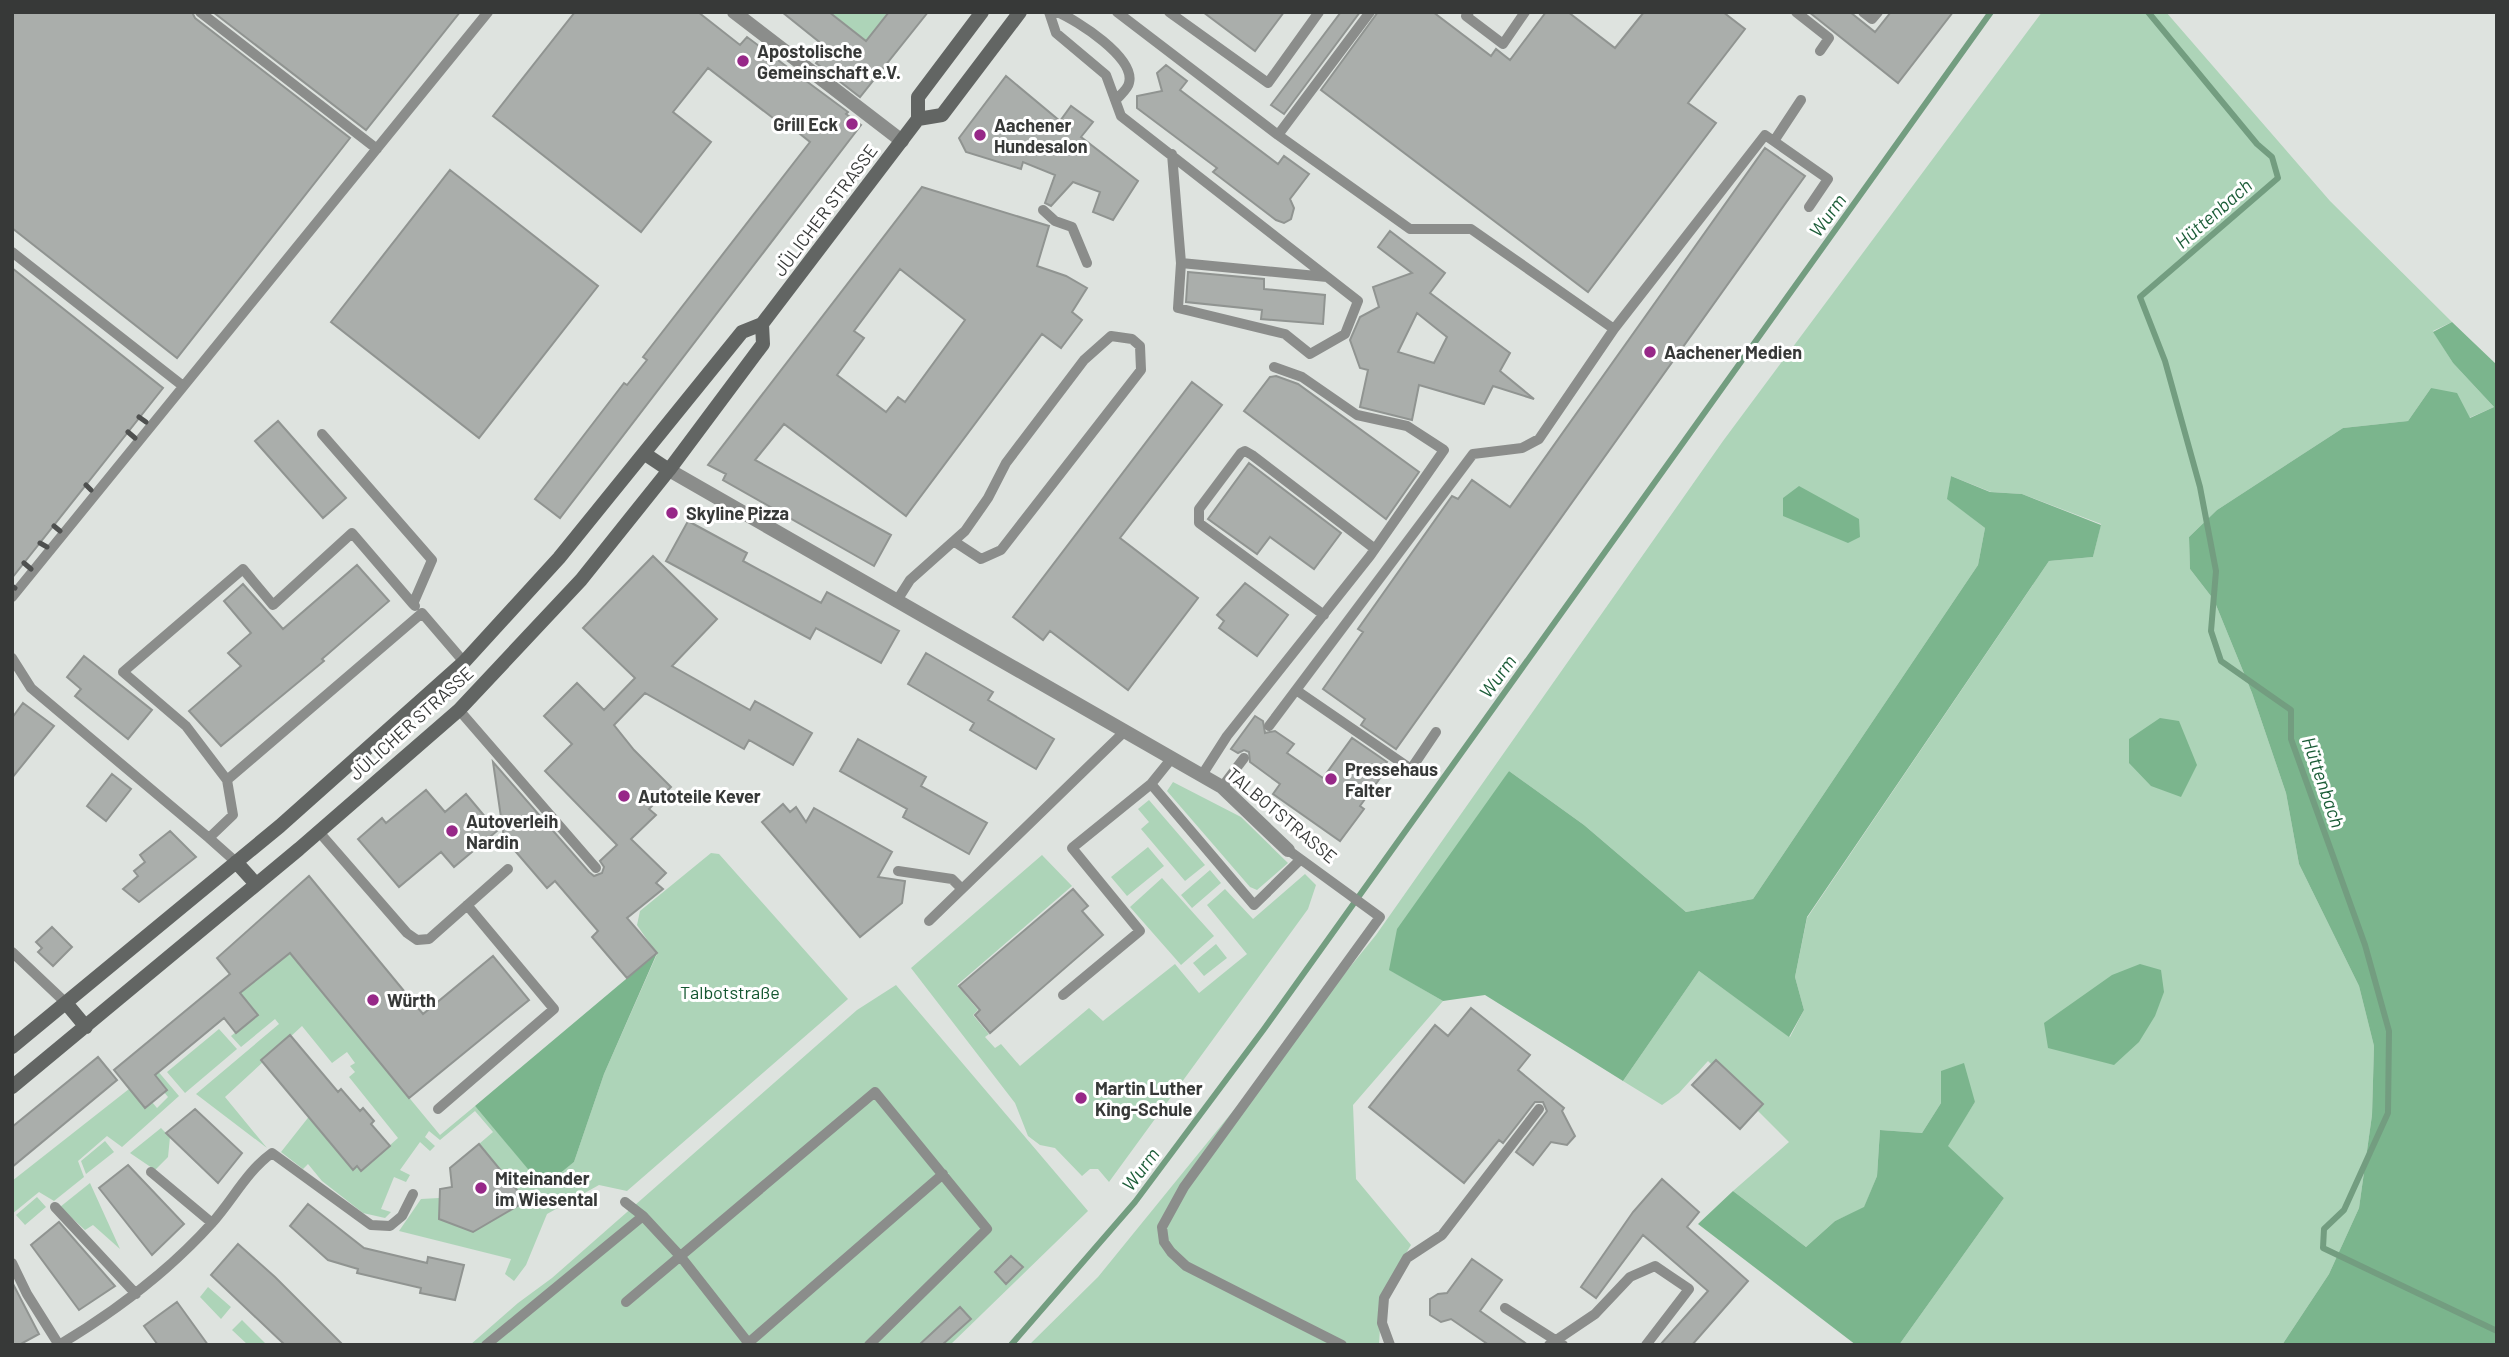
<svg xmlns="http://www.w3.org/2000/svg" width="2509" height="1357" viewBox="0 0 2509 1357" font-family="Barlow,sans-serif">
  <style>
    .green { fill: #add4b8 }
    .forest { fill: #7bb58d }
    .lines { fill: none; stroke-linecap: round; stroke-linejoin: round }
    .stream { stroke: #739d80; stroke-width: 6 }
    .building { fill: #aaaeab; stroke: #909491; stroke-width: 2; fill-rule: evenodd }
    .service { stroke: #8b8d8b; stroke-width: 10 }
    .minor { stroke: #8b8d8b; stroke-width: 14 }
    .secondary { stroke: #626563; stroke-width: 14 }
    .rail { stroke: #4e504f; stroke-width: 5 }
    .poi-dot { fill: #972888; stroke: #fff; stroke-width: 2.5 }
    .labels { text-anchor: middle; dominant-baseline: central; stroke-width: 6; stroke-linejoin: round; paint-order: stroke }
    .poi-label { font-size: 18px; font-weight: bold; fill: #373938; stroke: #fff; text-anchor: start }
    .street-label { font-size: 18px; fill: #373938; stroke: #fff }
    .park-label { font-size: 18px; fill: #145731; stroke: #fff }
    .water-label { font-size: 19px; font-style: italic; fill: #1c5d38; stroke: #fff }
  </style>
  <rect width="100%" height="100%" fill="#dee3df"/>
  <path class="green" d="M829,12H889L863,45Z
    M2042,12H2166L2330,201L2452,322L2433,331L2453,363L2494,407L2469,418L2431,388L2408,421L2343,428L2217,510L2189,537L2190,569L2214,600L2252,693L2286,793L2299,864L2359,986L2374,1046L2372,1115L2359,1208L2329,1274L2282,1345H1899L2004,1198L1947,1146L1975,1102L1942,1071L1941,1103L1922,1133L1880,1130L1877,1176L1864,1208L1835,1221L1806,1247L1733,1191L1789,1142L1708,1061L1679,1093L1662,1105L1623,1081L1699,971L1790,1037L1804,1010L1795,977L1807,918L2049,561L2093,557L2101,524L2022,494L1991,492L1951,476L1948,499L1985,528L1978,565L1753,899L1686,912L1584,825L1509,771L1390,970L1443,1001L1353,1105L1356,1179L1411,1245L1382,1293L1379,1345H1029L1098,1277L1376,935L1723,441Z
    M1173,782L1241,817L1288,863L1257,890L1250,887L1167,791Z
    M1149,800L1205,865L1185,881L1141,829L1149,822L1138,809Z
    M1148,847L1164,866L1127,896L1111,877Z
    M711,853L719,854L848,999L627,1191L599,1185L547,1214L526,1265L514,1281L505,1274L511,1259L399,1231L421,1199L439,1198V1219L473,1232L526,1202L479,1144L493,1132L475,1111L440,1140L429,1131L425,1137L435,1146L430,1151L420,1142L400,1170L410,1175L406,1182L394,1177L381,1209L391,1212L385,1218L363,1213L322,1181L308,1164L303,1169L281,1152L311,1114V1120L353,1170L357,1166L361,1171L398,1138L349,1077L355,1072L350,1066L355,1063L347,1052L332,1063L302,1026L225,1097L267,1148L196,1094L279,1024L275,1019L241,1047L231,1036L258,1014L232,984C262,979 274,974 282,944L440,1135L475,1106L543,1186L574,1162L604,1074L657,954L637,925L640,911Z
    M1042,855L1072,886L957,985L978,1010L973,1015L989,1034L985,1037L995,1048L1001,1044L1020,1066L1089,1008L1103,1021L1175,964L1199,993L1247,954L1207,905L1225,889L1253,919L1305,874L1316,885L1308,909L1109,1182L1098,1169H1090L1082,1176L1055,1148L1040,1145L1028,1136L1015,1103L911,968Z
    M1210,870L1221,883L1192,908L1181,895Z
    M1162,878L1214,936L1181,965L1130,907Z
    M1216,944L1227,958L1204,976L1193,963Z
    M896,985L1088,1211L950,1345H470L518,1303L552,1278L857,1010Z
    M219,1029L237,1049L185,1093L167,1072Z
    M145,1056L179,1096L122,1147L107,1136L78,1161L84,1177L54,1201L39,1192L12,1214V1181L129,1089L145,1108L152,1102L157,1108L168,1097L164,1092L167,1089L141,1059Z
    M161,1128L170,1137L168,1157L155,1170L130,1153Z
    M105,1141L114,1152L86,1174L81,1161Z
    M90,1183L120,1249L93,1225L85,1230L60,1207Z
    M37,1197L46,1207L25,1225L16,1215Z
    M208,1287L231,1307L221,1319L200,1297Z
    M242,1320L267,1345H248L232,1330Z"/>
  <path class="forest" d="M2452,322L2497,365V1345H2282L2329,1274L2359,1208L2372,1115L2374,1046L2359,986L2299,864L2286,793L2252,693L2214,600L2190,569L2189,537L2217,510L2343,428L2408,421L2431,388L2457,393L2470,418L2494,407L2453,363L2433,332Z
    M1951,476L1990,492L2022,494L2101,525L2093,557L2049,561L1807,917L1795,977L1804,1010L1789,1037L1699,971L1623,1081L1485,995L1443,1001L1389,970L1397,929L1509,771L1584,825L1686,912L1753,899L1978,565L1985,528L1947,499Z
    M1799,486L1859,519L1860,537L1848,543L1783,516V498Z
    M2160,718L2179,721L2197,765L2181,797L2151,786L2129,763V739Z
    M657,953L604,1074L574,1162L543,1187L475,1106Z
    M2140,964L2161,970L2164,992L2155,1016L2139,1042L2114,1065L2048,1048L2044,1023L2112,975Z
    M1964,1063L1975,1102L1948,1146L2004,1198L1899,1345H1856L1698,1224L1733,1191L1806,1247L1835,1221L1864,1207L1877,1176L1880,1130L1922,1133L1941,1103V1071Z"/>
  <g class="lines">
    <path class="stream" d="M2148,12L2257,144L2272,157L2278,178L2140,297L2165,361L2200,487L2216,571L2211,631L2221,661L2291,710V739L2365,945L2389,1031L2388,1113L2344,1210L2324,1229L2323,1248L2497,1331
      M1011,1345L1135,1202L1264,1029L1991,12"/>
  </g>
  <path class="building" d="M12,12H192L195,18L350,138L177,358L12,228Z
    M213,12H460L366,130Z
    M575,12H698L740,45L747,37L848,112L846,114L861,125L560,518L535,499L624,383L627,385L647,360L643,357L810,142L785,122L782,125L708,68L673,112L711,142L641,232L493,116Z
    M782,12H829L866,41L889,12H928L860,97L816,63L828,49Z
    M1203,12H1284L1255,51Z
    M1341,12H1360L1284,114L1271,105Z
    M1378,12H1433L1491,56L1496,49L1510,60L1546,12H1568L1615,48L1644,12H1723L1745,29L1688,103L1716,123L1588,292L1321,90Z
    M1809,12H1850L1875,32L1891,12H1953L1898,83Z
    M1166,65L1187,81L1180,90L1278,164L1284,156L1309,174L1290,199L1294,208L1291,219L1284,223L1276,220L1213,172L1217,168L1137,108V96L1162,91L1157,73Z
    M1006,76L1060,121L1071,106L1093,122L1081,137L1138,181L1113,220L1093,212L1100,192L1073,182L1051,206L1045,203L1055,175L1023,162L1021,169L966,152L959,138Z
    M1765,148L1805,176L1396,749L1361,725L1365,719L1323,689L1363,632L1358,629L1452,496L1458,499L1472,480L1510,507Z
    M450,170L598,286L479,438L331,322Z
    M922,187L1049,226L1037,266L1066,276L1087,288L1072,312L1082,320L1061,348L1042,334L906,516L784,424L755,460L891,535L874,566L723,480L726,474L708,465ZM900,269L965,320L905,402L898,397L886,412L837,375L864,338L854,331Z
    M1390,231L1445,273L1430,293L1510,353L1500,371L1534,399L1493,386L1484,404L1419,385L1412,420L1360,407L1368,370L1360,368L1350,340L1360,317L1379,307L1373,287L1412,273L1378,247ZM1417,313L1447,337L1434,363L1398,352Z
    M12,268L163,388L12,578Z
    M1188,272L1264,279V289L1325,295L1323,324L1261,319L1262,310L1186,302Z
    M1276,376L1298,384L1419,472L1386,519L1244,411L1270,377Z
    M1192,382L1222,405L1120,538L1198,598L1128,690L1050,631L1043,640L1013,617Z
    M278,421L346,498L323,518L255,441Z
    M1249,463L1341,533L1314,569L1270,537L1257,554L1208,519Z
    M688,521L747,553L743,561L821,603L827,592L899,631L881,663L816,628L810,639L666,561Z
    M653,556L717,619L672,666L750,710L755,701L812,733L793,765L749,740L744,749L645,693L614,725L634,750L671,787L649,809L656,815L631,839L666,873L656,883L663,889L627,918L657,953L627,978L592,937L598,931L555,881L547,888L504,838L493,762L589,872L594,876L602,873L604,867L600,861L617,845L545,771L572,744L544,716L577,683L604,710L635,678L583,628Z
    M357,565L389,601L322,659L324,661L221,746L189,711L241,666L228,653L251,633L224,601L243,584L283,629Z
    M1245,583L1288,615L1257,656L1219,628L1224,621L1217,615Z
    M926,653L993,692L988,700L1054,739L1036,769L970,730L974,723L908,684Z
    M84,656L152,710L128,739L75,696L81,689L67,677Z
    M23,703L54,726L12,778V718Z
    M1255,716L1263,721L1265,733L1275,731L1294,744L1287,753L1323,778L1352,738L1387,762L1385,765L1388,767L1360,806L1364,809L1340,841L1273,794L1280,784L1250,762L1249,752L1244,750L1238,753L1231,749Z
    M858,739L926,777L921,786L987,823L969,854L903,817L907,809L840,771Z
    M112,774L131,789L106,821L87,806Z
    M426,790L445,812L466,794L497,831L454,867L441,852L399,887L358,839L382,818L386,823Z
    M783,804L790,812L796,807L806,822L814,808L892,852L878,877L905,881L902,903L860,937L762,822Z
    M170,831L196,857L139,902L123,889L138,876L134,871L145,862L140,855Z
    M309,876L423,1014L493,956L529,1000L409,1098L290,953L240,993L258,1015L236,1033L224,1018L155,1075L167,1090L145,1108L114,1070L230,974L217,958Z
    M1073,889L1088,906L1082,911L1103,935L990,1033L975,1015L980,1010L959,986Z
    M52,927L72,947L53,966L38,952L42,948L36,942Z
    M1471,1008L1530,1055L1518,1070L1564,1108L1562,1111L1575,1136L1567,1145L1551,1142L1533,1165L1516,1152L1547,1111L1543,1102H1535L1503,1143L1499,1140L1464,1183L1369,1107L1435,1025L1448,1036Z
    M290,1035L338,1092L341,1089L360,1111L363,1108L374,1121L371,1124L390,1146L361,1171L357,1166L353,1170L261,1060Z
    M98,1057L117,1080L12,1167V1127Z
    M1716,1060L1763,1104L1740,1129L1692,1085Z
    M195,1109L242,1153L218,1183L166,1133Z
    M479,1144L526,1201L473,1232L439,1219L440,1189L452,1187L450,1168Z
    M128,1165L184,1224L152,1255L99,1188Z
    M1662,1179L1699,1212L1687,1227L1748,1281L1692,1345H1660L1708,1291L1643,1235L1596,1298L1581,1287L1633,1212Z
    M308,1204L364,1248L427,1263L428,1257L464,1265L455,1300L420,1293L421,1288L357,1273L358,1269L328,1260L290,1226Z
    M59,1222L115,1286L79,1310L31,1245Z
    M238,1244L275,1277L343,1345H285L211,1275Z
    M1011,1256L1023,1267L1006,1284L995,1272Z
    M1472,1259L1502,1280L1480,1311L1528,1345H1489L1451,1319L1441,1322L1430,1315V1299L1438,1294L1447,1293Z
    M12,1282L39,1334L19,1345H12Z
    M177,1302L208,1345H158L144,1326Z
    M960,1307L971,1319L942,1345H919Z"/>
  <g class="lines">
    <path class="service" d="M200,12L377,149
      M1049,12L1056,33L1106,75L1121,116L1358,301L1345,334L1310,354L1285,334L1178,308L1181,263L1172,154
      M1057,12C1077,20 1136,58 1129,83C1128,89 1120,95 1116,100
      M1117,12L1278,135L1410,229H1471L1614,329
      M1169,12L1268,83L1319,12
      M1469,12L1466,16L1503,44L1525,12
      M1796,12L1829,38L1820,51
      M1863,12L1872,19L1878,12
      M1278,135L1370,12
      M1774,141L1801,100
      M1043,210L1055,221L1072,227L1087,263
      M12,252L183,386
      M1181,263L1327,277
      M322,434L432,560L413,604L415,606
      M12,597L488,12
      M896,602L910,580L965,531L988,498L1006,463L1084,360L1111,336L1132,339L1140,346L1141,370L1001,550L981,559L955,542
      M1324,615L1199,523V509L1241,453L1245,451L1252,455L1375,549
      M12,658L31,688L209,838
      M459,710L596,868
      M1269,726L1296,690
      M1436,732L1411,769L1296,690L1473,454L1522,448L1539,439L1614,329L1765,135L1828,179L1809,207
      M1202,775L1227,736L1370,556L1444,450L1407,426L1357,415L1302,377L1274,367
      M227,780L186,726L123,672L243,569L273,605L352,533L413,604
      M1151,784L1254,905L1300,860
      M1222,787L1244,758
      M319,832L407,933L417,940L429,939L508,869
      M1288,850L1380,917L1184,1187L1162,1227L1164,1242L1171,1252L1186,1266L1342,1345
      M236,862L209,838L233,815L227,780L422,613L464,662
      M898,871L952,879L962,889
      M929,921L1124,732
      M12,952L66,1003
      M1063,995L1140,931L1072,848L1151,784L1172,758
      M438,1109L554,1009L467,905
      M151,1172L212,1223
      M625,1202L643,1216L681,1257L750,1345
      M55,1207L136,1294
      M12,1263L27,1294L59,1345
      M626,1302L875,1092L987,1229L869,1345
      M1505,1308L1563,1345
      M59,1345C116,1311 167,1273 212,1223C232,1201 247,1171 272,1153L371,1225L390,1226L402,1216L413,1194
      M486,1345L643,1216
      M746,1345L943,1174
      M1390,1345L1382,1323L1384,1298L1407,1258L1442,1235L1539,1109
      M1549,1345L1595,1314L1630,1277L1655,1266L1689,1289L1646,1345"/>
    <path class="minor" d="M734,12L902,141
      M669,470L1222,787L1288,850"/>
    <path class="secondary" d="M918,119L942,115L1020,12
      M645,454L669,470
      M236,862L256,884
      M66,1003L86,1027
      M12,1047L280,826L464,662L559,558L742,332L762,324L918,119V97L982,12
      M12,1087L299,849L459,710L581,580L669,470L763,344L762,324"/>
    <path class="rail" d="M139,417L146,422
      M128,432L135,438
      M86,485L91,490
      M54,526L60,531
      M40,543L47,547
      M24,563L31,569
      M12,586L15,588"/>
  </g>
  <g class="poi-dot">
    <circle cx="743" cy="61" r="7"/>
    <circle cx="852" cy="124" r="7"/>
    <circle cx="980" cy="135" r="7"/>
    <circle cx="1650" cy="352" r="7"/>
    <circle cx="672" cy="513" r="7"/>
    <circle cx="1331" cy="779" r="7"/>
    <circle cx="624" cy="796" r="7"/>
    <circle cx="452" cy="831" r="7"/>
    <circle cx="373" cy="1000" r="7"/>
    <circle cx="1081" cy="1098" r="7"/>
    <circle cx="481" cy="1188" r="7"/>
  </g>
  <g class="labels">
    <g class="poi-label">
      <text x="757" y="51">Apostolische<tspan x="757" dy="21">Gemeinschaft e.V.</tspan></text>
      <text x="838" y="124" text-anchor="end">Grill Eck</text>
      <text x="994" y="125">Aachener<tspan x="994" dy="21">Hundesalon</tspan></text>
      <text x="1664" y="352">Aachener Medien</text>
      <text x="686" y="513">Skyline Pizza</text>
      <text x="1345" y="769">Pressehaus<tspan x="1345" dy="21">Falter</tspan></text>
      <text x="638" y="796">Autoteile Kever</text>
      <text x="466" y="821">Autoverleih<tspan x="466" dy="21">Nardin</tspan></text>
      <text x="387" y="1000">Würth</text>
      <text x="1095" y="1088">Martin Luther<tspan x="1095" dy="21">King-Schule</tspan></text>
      <text x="495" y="1178">Miteinander<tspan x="495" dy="21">im Wiesental</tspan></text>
    </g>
    <g class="street-label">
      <text transform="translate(825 210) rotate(-53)">JÜLICHER STRASSE</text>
      <text transform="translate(411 723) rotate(-42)">JÜLICHER STRASSE</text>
      <text transform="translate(1282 815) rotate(40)">TALBOTSTRASSE</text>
    </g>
    <g class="park-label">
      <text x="730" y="992">Talbotstraße</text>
    </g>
    <g class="water-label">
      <text transform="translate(2213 213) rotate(-41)">Hüttenbach</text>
      <text transform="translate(1827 215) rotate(-54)">Wurm</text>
      <text transform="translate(1497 676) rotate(-54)">Wurm</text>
      <text transform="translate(2324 782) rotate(71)">Hüttenbach</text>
      <text transform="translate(1140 1169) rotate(-53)">Wurm</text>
    </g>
  </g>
  <rect width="2509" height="1357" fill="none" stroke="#373938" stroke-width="28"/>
</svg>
